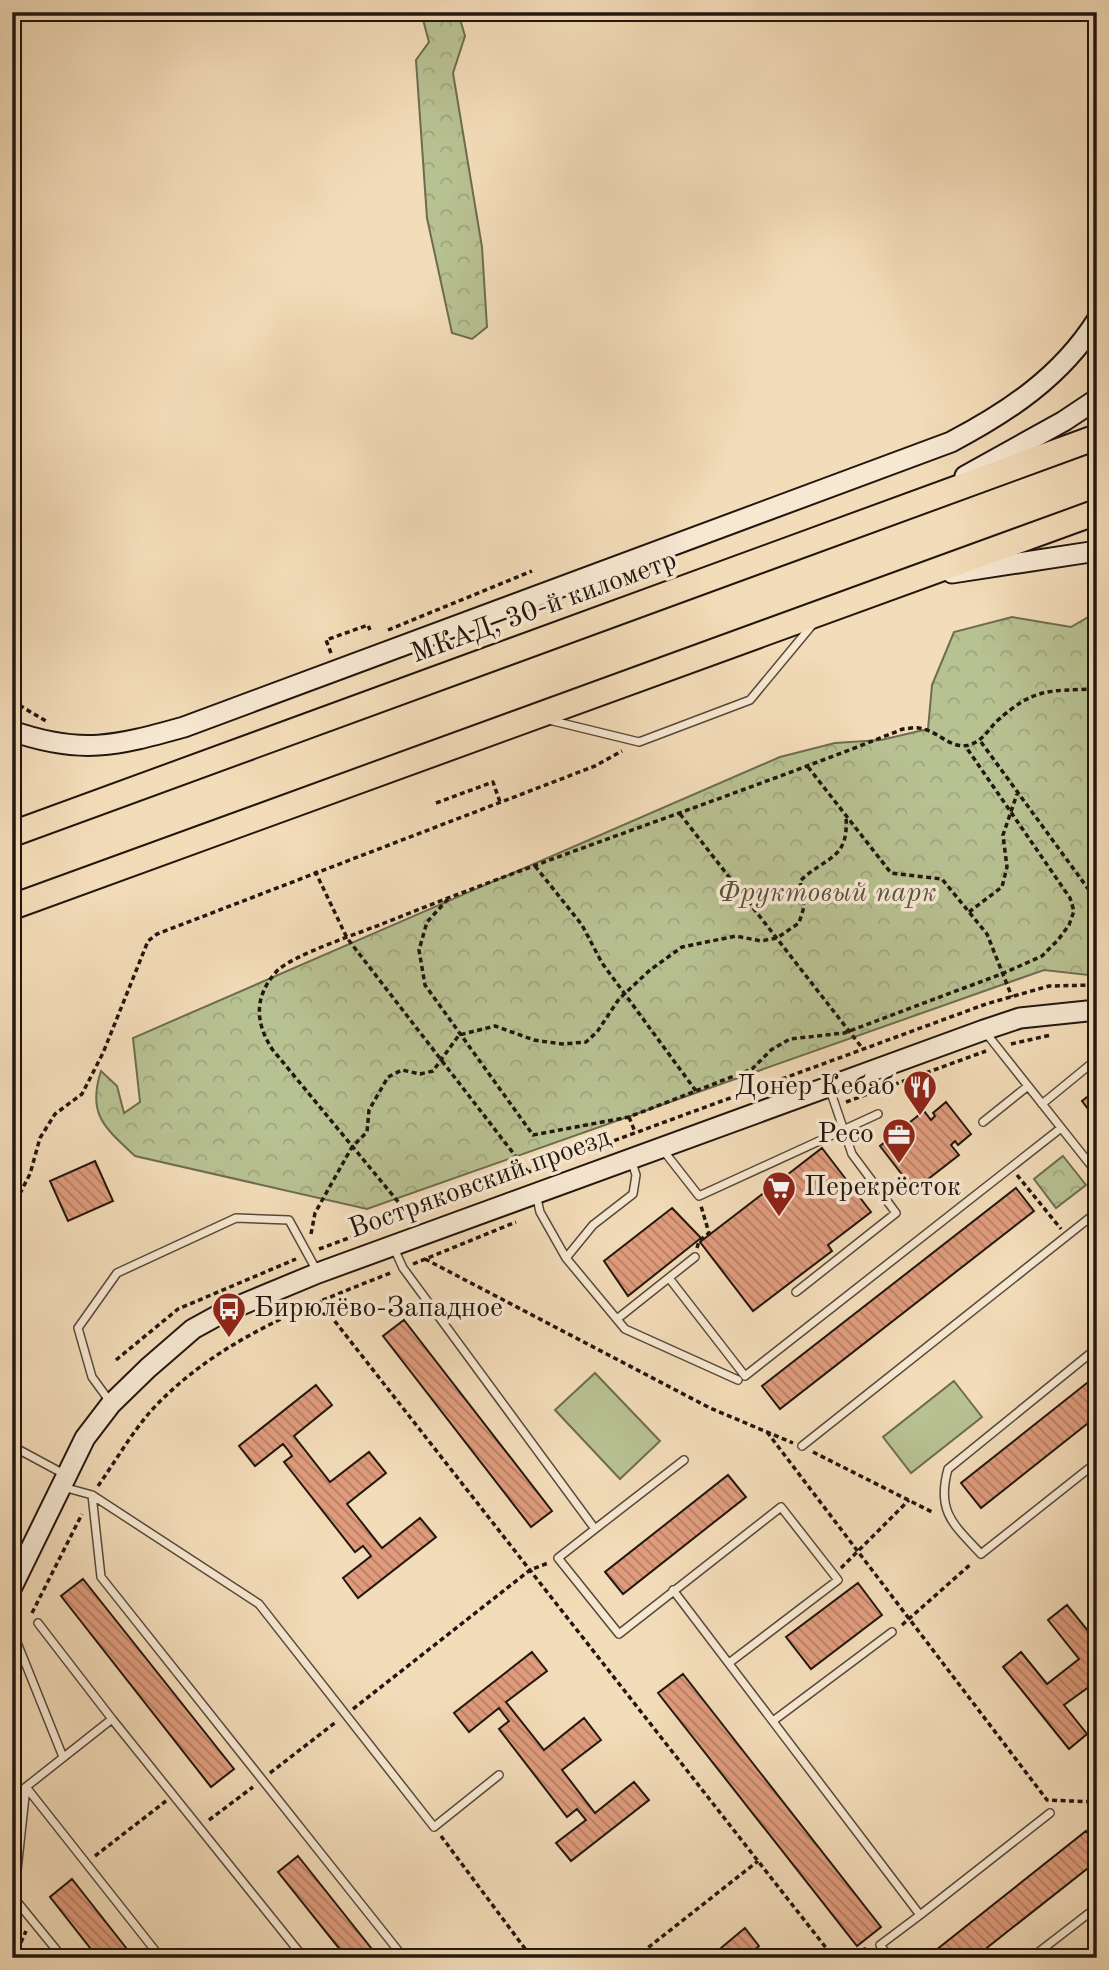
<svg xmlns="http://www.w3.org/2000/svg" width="1109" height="1970" viewBox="0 0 1109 1970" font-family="'Old Standard TT',serif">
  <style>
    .forest { fill: url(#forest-crowns); stroke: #6d6c50; stroke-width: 2 }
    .garden { fill: #b8c192; stroke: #6d6c50; stroke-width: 2 }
    .building { fill: url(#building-back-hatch); stroke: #22160e; stroke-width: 2 }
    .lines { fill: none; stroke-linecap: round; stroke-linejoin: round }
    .lane-casing { stroke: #564839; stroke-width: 10 }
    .secondary-casing { stroke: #22160e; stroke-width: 23 }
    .highway-casing { stroke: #22160e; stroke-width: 28 }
    .path { stroke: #22160e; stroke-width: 3.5; stroke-dasharray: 5 3.5; stroke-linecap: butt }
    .lane { stroke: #f7e8d2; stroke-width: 7 }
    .secondary { stroke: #f7e8d2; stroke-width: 19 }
    .highway { stroke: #f3dcb9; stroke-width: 24 }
    .labels { text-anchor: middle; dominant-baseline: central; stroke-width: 7; stroke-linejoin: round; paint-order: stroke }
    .street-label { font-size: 28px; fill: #22160e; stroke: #f7e8d2 }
    .park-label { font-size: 28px; font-style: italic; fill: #56523c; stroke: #f7e8d2 }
    .poi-label { font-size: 28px; fill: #22160e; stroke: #f7e8d2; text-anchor: end }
  </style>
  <defs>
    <pattern id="forest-crowns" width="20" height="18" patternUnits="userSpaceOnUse" patternTransform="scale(1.75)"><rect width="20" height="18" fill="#b8c192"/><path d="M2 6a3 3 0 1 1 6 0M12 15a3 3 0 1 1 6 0" fill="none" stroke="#9ea57d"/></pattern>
    <pattern id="building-back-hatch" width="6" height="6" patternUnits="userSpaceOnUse" patternTransform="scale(1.75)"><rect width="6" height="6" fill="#e09c7d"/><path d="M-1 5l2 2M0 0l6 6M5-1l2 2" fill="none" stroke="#b57e65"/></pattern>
  </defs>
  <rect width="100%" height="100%" fill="#f3dcb9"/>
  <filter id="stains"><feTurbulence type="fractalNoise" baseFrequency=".00286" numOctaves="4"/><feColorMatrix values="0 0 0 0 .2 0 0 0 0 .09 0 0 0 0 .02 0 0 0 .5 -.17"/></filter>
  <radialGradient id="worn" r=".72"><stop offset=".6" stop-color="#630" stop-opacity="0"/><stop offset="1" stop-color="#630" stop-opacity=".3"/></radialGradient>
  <path class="forest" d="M421,12H458L465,36L453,73L482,247L487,327L472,339L452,333L427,218L416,60L429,42Z
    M1097,612V976L1044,970L367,1209L135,1156C104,1127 87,1114 101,1071L117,1086L124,1113L140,1102L133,1038L780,757L835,743L881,740L928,729L932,685L954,632L1012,617L1071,627Z
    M1063,1156L1086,1185L1056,1208L1034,1179Z"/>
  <path class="garden" d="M595,1373L660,1441L620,1479L555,1410Z
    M954,1381L982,1417L911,1473L883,1437Z"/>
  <path class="building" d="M1095,1091L1097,1094V1121L1082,1101Z
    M946,1102L971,1134L958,1145L955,1141L951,1145L959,1155L914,1190L880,1146L924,1111L931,1120L935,1116L933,1113Z
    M822,1148L871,1212L828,1245L832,1251L753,1311L700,1242Z
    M95,1161L113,1201L68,1221L50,1181Z
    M1016,1188L1034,1211L780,1409L762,1386Z
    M672,1208L701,1238L628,1296L604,1261Z
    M404,1320L552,1511L531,1527L383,1336Z
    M1097,1375V1416L981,1508L961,1483Z
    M316,1385L332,1405L294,1436L330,1482L369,1452L386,1473L347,1504L382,1548L420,1518L436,1537L358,1598L343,1578L371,1556L363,1546L355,1552L284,1462L292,1456L288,1450L283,1444L255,1466L239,1446Z
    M728,1475L746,1497L623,1594L605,1572Z
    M83,1579L234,1769L211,1787L61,1596Z
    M858,1583L882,1615L811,1669L786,1637Z
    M1067,1605L1097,1642V1681L1064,1705L1087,1734L1069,1749L1003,1667L1021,1652L1047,1684L1079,1659L1048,1620Z
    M532,1652L547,1671L506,1702L544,1750L584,1718L601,1740L562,1770L595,1813L634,1782L649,1800L571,1861L556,1843L586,1820L577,1809L567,1817L499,1729L509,1721L504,1715L499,1708L469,1732L454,1713Z
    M683,1674L881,1927L857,1946L658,1693Z
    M12,1752L19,1761L12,1767Z
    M1086,1831L1097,1845V1861L974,1958H926Z
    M298,1856L379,1958H347L334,1942L278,1872Z
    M72,1879L134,1958H98L50,1897Z
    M745,1928L759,1946L745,1958H709Z"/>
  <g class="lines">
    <g class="lane-casing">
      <path id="lane" d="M549,720L639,742L750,700L813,624
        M986,1033L1097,1173
        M1042,1104L1097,1059
        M983,1122L1028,1086
        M663,1150L699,1196L878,1114
        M536,1194L540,1212L566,1258L625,1329L738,1380
        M393,1246L403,1268L595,1529L558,1558L619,1634L781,1507L838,1580L729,1663
        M566,1258L593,1225L633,1194L636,1175L631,1159
        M669,1278L745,1376L1061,1128
        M796,1292L896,1213L852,1154L829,1087
        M617,1319L695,1257
        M1097,1348L948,1469C936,1512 954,1525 981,1554L1097,1462
        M111,1403L92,1377L78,1328L117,1273L236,1218L289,1220L318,1273
        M12,1446L64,1474
        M802,1446L1097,1212
        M63,1487L92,1495L259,1604L434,1827L499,1775
        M92,1495L101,1577L404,1958
        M595,1529L684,1460
        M673,1590L920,1915L880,1945L890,1958
        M12,1639L18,1645L63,1757
        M112,1719L304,1958
        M773,1721L892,1632
        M12,1798L112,1719L38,1623
        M920,1915L1050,1813
        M63,1958L14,1898L26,1787L161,1958
        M1031,1958L1097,1907"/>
    </g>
    <g class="secondary-casing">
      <path id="secondary" d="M965,476L1064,421L1097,399
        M952,573L1097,551
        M12,731C81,755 116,746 184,727L951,442C1008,412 1061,377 1097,320
        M12,1587L85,1438L111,1404L148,1368L193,1329L224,1312L318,1273L984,1030L1020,1018L1097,1010"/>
    </g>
    <g class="highway-casing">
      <path id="highway" d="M12,834L1097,437
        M12,907L1097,512"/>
    </g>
    <path class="path" d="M388,630L532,571
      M331,653L326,640L368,625L370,630
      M12,701L46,721
      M981,742L1097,901
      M808,767L891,873L942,879L987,934L1012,997
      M436,803L493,782L500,802
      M680,814L863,1049
      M535,866L582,925L602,963L696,1091
      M315,871L347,938L527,1171
      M448,899L427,922L419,950L425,985L533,1135L629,1117L752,1069L771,1050L790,1039L844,1033L1004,973L1042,956L1058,940L1069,925L1074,911L1070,898L966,747
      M969,912L1002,887L1007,867L1003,835L1017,794
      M1011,1044L1051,1035
      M846,1102L986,1051
      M629,1117L635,1132
      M1017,1175L1061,1229
      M12,1209L30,1174L40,1138L55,1114L82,1094L103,1053L148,941L157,934L595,766L622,751
      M409,1215L272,1049C255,1022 254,997 276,972C291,955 363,932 387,922C557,854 732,797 903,729C907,729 914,727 919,728C937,730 951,750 969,745C983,741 987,731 997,721C1035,687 1048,691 1097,689
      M311,1234L315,1213L352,1147L367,1132L369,1110L388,1077L402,1070L420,1074L433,1071L459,1035L495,1026L534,1040L562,1044L586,1042L597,1032L619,999L650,970L682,947L736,936L761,941L777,938L799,923L804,907L800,881C826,856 849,860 846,817
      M697,1248L699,1241L709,1233L701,1206
      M319,1249L986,1004L1049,986L1097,985
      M425,1259L710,1408L793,1443
      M413,1264L516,1222
      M319,1301L834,1958
      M116,1360L178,1309L296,1259
      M767,1432L1047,1800L1097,1802
      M813,1452L934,1513
      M98,1486C115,1462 131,1434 150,1412C214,1341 306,1306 393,1272
      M841,1568L909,1500
      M32,1613L82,1514
      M902,1625L972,1563
      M353,1709L530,1570L548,1563
      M270,1773L336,1722
      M209,1820L253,1787
      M441,1836L532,1958
      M95,1856L166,1801
      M14,1958L26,1931
      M635,1958L758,1861
      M837,1958L868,1948"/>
    <use href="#lane" class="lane"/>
    <use href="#secondary" class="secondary"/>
    <use href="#highway" class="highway"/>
  </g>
  <defs>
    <g id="restaurant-pin" transform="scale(1.75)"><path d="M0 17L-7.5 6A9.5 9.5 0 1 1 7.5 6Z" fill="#8f2418" stroke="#f7e8d2"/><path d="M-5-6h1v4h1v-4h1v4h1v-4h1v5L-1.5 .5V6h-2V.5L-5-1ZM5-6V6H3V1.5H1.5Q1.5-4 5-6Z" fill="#fff"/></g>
    <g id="office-pin" transform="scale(1.75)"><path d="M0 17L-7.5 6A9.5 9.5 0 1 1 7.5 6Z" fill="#8f2418" stroke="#f7e8d2"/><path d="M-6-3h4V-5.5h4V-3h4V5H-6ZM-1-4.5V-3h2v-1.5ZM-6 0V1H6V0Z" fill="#fff"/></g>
    <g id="supermarket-pin" transform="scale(1.75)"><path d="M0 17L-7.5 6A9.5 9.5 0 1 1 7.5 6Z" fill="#8f2418" stroke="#f7e8d2"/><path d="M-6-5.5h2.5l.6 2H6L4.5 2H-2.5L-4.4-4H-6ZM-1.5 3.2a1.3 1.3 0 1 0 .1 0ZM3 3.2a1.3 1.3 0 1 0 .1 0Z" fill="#fff"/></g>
    <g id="bus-pin" transform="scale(1.75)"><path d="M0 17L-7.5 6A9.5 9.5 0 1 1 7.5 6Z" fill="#8f2418" stroke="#f7e8d2"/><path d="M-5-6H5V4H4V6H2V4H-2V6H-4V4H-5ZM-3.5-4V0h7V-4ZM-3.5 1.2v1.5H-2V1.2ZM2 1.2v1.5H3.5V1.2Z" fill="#fff"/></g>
  </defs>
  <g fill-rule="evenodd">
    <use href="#restaurant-pin" x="920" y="1087"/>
    <use href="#office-pin" x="899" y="1135"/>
    <use href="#supermarket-pin" x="779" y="1188"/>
    <use href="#bus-pin" x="229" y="1309"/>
  </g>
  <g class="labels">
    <g class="street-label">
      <text transform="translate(544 608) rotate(-20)">МКАД, 30-й километр</text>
      <text transform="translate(480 1184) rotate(-20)">Востряковский проезд</text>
    </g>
    <g class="park-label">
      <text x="827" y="894">Фруктовый парк</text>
    </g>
    <g class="poi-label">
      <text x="895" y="1087">Донер Кебаб</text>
      <text x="874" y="1135">Ресо</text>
      <text x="804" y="1188" text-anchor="start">Перекрёсток</text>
      <text x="254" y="1309" text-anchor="start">Бирюлёво-Западное</text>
    </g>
  </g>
  <rect width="1109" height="1970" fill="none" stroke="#f3dcb9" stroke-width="42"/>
  <rect x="14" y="14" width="1081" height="1942" fill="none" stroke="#22160e" stroke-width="3.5"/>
  <rect x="21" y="21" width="1067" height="1928" fill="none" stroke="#22160e" stroke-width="2"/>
  <rect width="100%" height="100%" filter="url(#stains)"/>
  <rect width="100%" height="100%" fill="url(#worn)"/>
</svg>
